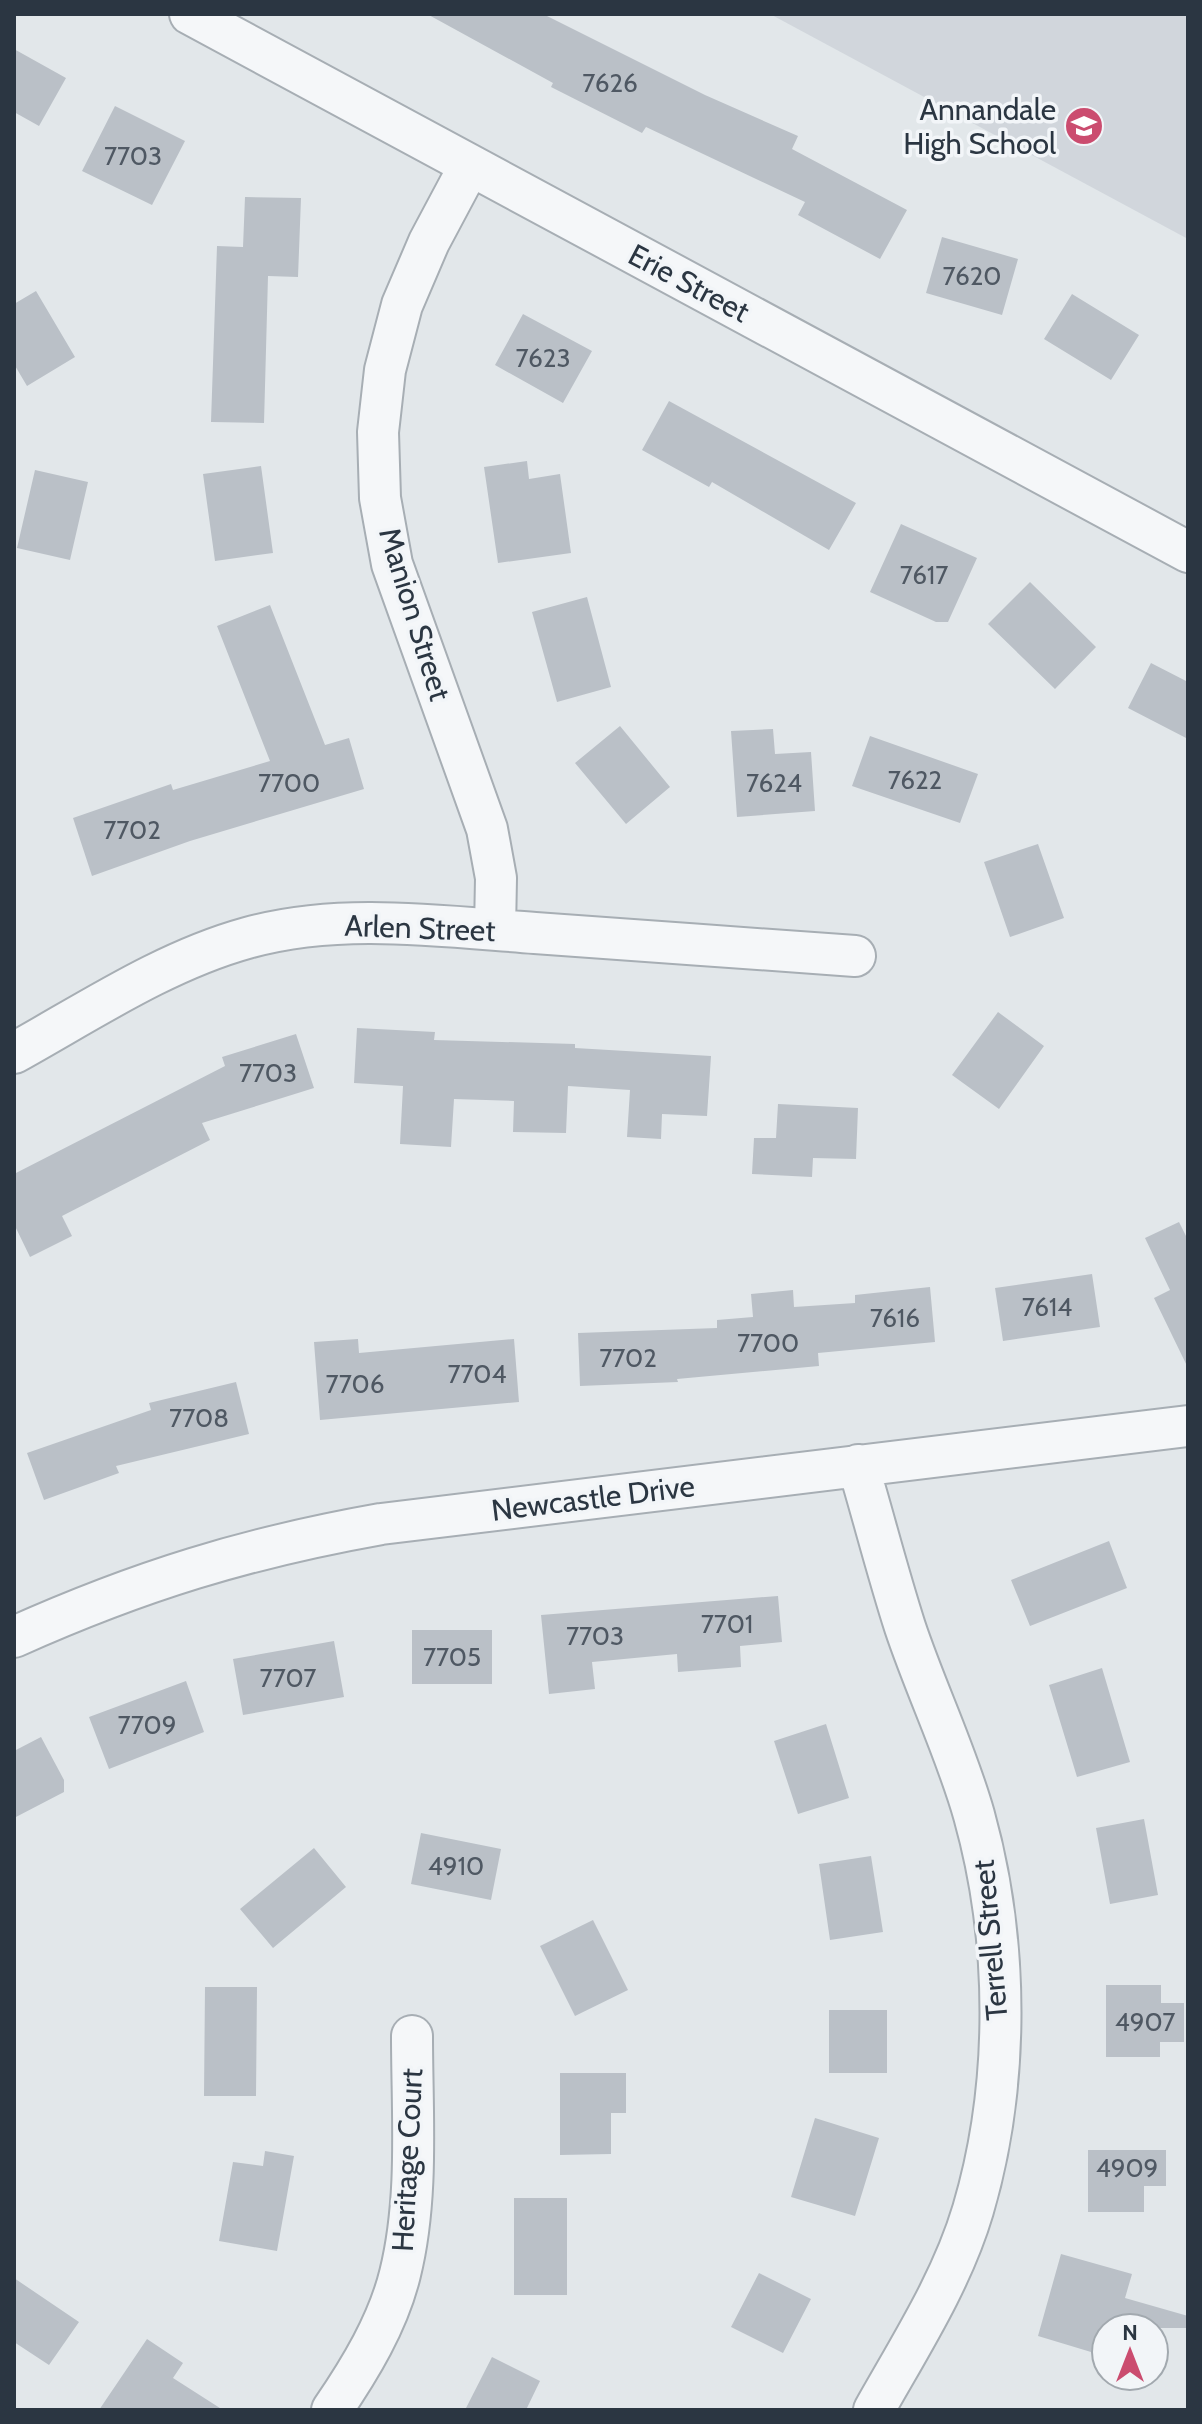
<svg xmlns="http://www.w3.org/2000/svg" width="1202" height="2424" viewBox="0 0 1202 2424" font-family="Cabin,sans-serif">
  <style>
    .built { fill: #d1d6dc }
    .building { fill: #bac0c7 }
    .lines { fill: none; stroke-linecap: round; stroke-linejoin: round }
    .street-casing { stroke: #a7aeb4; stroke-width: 44 }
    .street { stroke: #f5f7f9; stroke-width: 40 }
    .labels { text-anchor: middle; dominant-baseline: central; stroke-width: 7; stroke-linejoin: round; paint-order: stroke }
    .number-label { font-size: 26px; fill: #4f5863 }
    .poi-label { font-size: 30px; fill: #2b3642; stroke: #f2f5f8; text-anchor: end }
    .street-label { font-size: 30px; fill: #2b3642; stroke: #f2f5f8 }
  </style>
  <rect width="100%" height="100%" fill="#e2e7ea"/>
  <path class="built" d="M770,14H1188V239Z"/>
  <path class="building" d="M427,14H543L705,95L798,136L792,149L907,210L880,259L798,215L805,202L646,127L642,133L551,87L553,83Z
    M14,49L66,78L39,126L14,112Z
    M115,106L185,141L152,205L82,171Z
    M245,197L301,198L298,277L268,276L264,423L211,422L217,246L243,247Z
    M942,237L1018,259L1002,315L926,293Z
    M36,291L75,357L27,386L14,364V304Z
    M1072,294L1139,335L1111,380L1044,339Z
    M523,314L592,351L563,403L495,365Z
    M669,401L856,503L829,550L712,482L709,487L642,450Z
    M527,461L529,479L560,474L571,553L498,563L484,467Z
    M261,466L273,553L215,561L203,474Z
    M35,470L88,482L70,560L17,548Z
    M901,524L977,558L948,622H936L870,592Z
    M1030,582L1096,647L1055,689L988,624Z
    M587,597L611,687L557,702L532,612Z
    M270,605L325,745L349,738L364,789L190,841L92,876L73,818L171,784L173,790L270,761L217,626Z
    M1151,663L1188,682V739L1128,708Z
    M620,726L670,787L626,824L575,763Z
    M773,729L775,754L811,752L815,811L737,817L731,731Z
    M870,736L978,774L960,823L852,786Z
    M1038,844L1064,918L1010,937L984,862Z
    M998,1012L1044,1046L999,1109L952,1075Z
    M357,1028L435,1032L434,1040L575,1044V1048L711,1056L707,1116L662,1114L661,1139L627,1137L630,1090L568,1086L566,1133L513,1132L514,1101L454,1099L451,1147L400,1144L403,1086L354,1083Z
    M296,1034L314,1088L202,1123L210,1140L62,1216L72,1236L30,1257L14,1224V1174L225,1066L222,1057Z
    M778,1104L858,1108L856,1159L813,1158L812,1177L752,1174L754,1138H776Z
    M1179,1222L1188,1240V1368L1154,1298L1170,1290L1145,1238Z
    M1092,1274L1100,1327L1003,1341L995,1288Z
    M930,1287L935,1342L818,1353L819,1366L677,1379L678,1382L580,1386L578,1333L717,1328V1320L753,1317L751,1294L793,1290L794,1307L855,1303V1295Z
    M358,1339L359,1353L514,1339L519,1402L320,1420L314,1342Z
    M236,1382L249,1434L116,1466L119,1473L44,1500L27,1453L151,1410L149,1403Z
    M1109,1541L1127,1588L1030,1626L1011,1580Z
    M778,1596L782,1642L740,1646L741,1667L678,1672L677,1654L592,1662L595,1689L549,1694L541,1615Z
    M412,1630H492V1684H412Z
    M334,1641L344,1697L243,1715L233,1659Z
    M1102,1668L1130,1762L1077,1777L1049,1685Z
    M186,1681L204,1732L109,1769L89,1717Z
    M826,1724L849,1798L798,1814L774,1741Z
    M41,1737L64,1780V1792L14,1818V1751Z
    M1144,1819L1158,1895L1110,1904L1096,1828Z
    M421,1833L501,1849L491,1900L411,1884Z
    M314,1848L346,1887L273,1948L240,1909Z
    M871,1856L883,1932L830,1940L819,1864Z
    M593,1920L628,1990L575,2016L540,1946Z
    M1106,1985H1161V2003H1184V2042H1160V2057H1106Z
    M205,1987H257L256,2096H204Z
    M829,2010H887V2073H829Z
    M560,2073H626V2113H611V2154L560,2155Z
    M815,2118L879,2138L855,2216L791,2197Z
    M1088,2150H1166V2186H1144V2212H1088Z
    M265,2151L294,2156L277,2251L219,2241L233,2162L263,2166Z
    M514,2198H567V2295H514Z
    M1061,2254L1132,2274L1125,2298L1188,2316V2328H1106V2334L1097,2331L1091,2352L1038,2336Z
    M759,2273L811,2299L783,2353L731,2327Z
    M14,2278L79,2322L49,2365L14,2342Z
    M147,2339L183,2363L173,2378L223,2410H99Z
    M492,2357L540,2381L526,2410H465Z"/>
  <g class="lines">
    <g class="street-casing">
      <path id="street" d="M190,14L1188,552
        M470,165L429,242L402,305L385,370L378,432L380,498L392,564L487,829L496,878L495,930
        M14,1053C88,1012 164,961 247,938C339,912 440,926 535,933C642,941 748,948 855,956
        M858,1465C874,1519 888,1574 905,1627C926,1690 956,1751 974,1815C1009,1940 1010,2085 973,2210C952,2281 910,2346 874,2410
        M14,1637C139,1581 246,1548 381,1524L1188,1426
        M332,2410C360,2369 388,2323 400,2274C419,2198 412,2114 412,2036"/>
    </g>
    <use href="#street" class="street"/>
  </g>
  <defs>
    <g id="school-disc" transform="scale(2)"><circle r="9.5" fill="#cb4c6f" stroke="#f2f5f8"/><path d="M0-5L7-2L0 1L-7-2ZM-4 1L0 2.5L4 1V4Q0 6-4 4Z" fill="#fff"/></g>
  </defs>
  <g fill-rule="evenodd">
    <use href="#school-disc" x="1084" y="126"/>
  </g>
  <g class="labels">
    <g class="number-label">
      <text x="610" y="83">7626</text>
      <text x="133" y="156">7703</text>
      <text x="972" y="276">7620</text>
      <text x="543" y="358">7623</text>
      <text x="924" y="575">7617</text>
      <text x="915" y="780">7622</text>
      <text x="289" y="783">7700</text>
      <text x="774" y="783">7624</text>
      <text x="132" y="830">7702</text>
      <text x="268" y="1073">7703</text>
      <text x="1047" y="1307">7614</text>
      <text x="895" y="1318">7616</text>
      <text x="768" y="1343">7700</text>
      <text x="628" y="1358">7702</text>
      <text x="477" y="1374">7704</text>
      <text x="355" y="1384">7706</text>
      <text x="199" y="1418">7708</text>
      <text x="727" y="1624">7701</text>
      <text x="595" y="1636">7703</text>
      <text x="452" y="1657">7705</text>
      <text x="288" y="1678">7707</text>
      <text x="147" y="1725">7709</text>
      <text x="456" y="1866">4910</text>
      <text x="1145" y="2022">4907</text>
      <text x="1127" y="2168">4909</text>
    </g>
    <g class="poi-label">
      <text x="1056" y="109">Annandale<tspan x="1056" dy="34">High School</tspan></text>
    </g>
    <g class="street-label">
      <text transform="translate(689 283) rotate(28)">Erie Street</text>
      <text transform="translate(415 614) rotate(73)">Manion Street</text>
      <text transform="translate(420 928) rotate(2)">Arlen Street</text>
      <text transform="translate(593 1498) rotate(-7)">Newcastle Drive</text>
      <text transform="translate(990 1940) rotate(-95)">Terrell Street</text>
      <text transform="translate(407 2160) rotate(-87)">Heritage Court</text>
    </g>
  </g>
  <rect width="1202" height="2424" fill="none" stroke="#2b3642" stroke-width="32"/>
  <g transform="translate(1130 2352)"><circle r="38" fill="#f2f5f8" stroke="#a2a9af" stroke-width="2"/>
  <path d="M0-6L14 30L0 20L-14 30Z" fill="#cb4c6f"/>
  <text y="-12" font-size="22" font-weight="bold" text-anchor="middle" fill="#2b3642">N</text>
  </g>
</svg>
